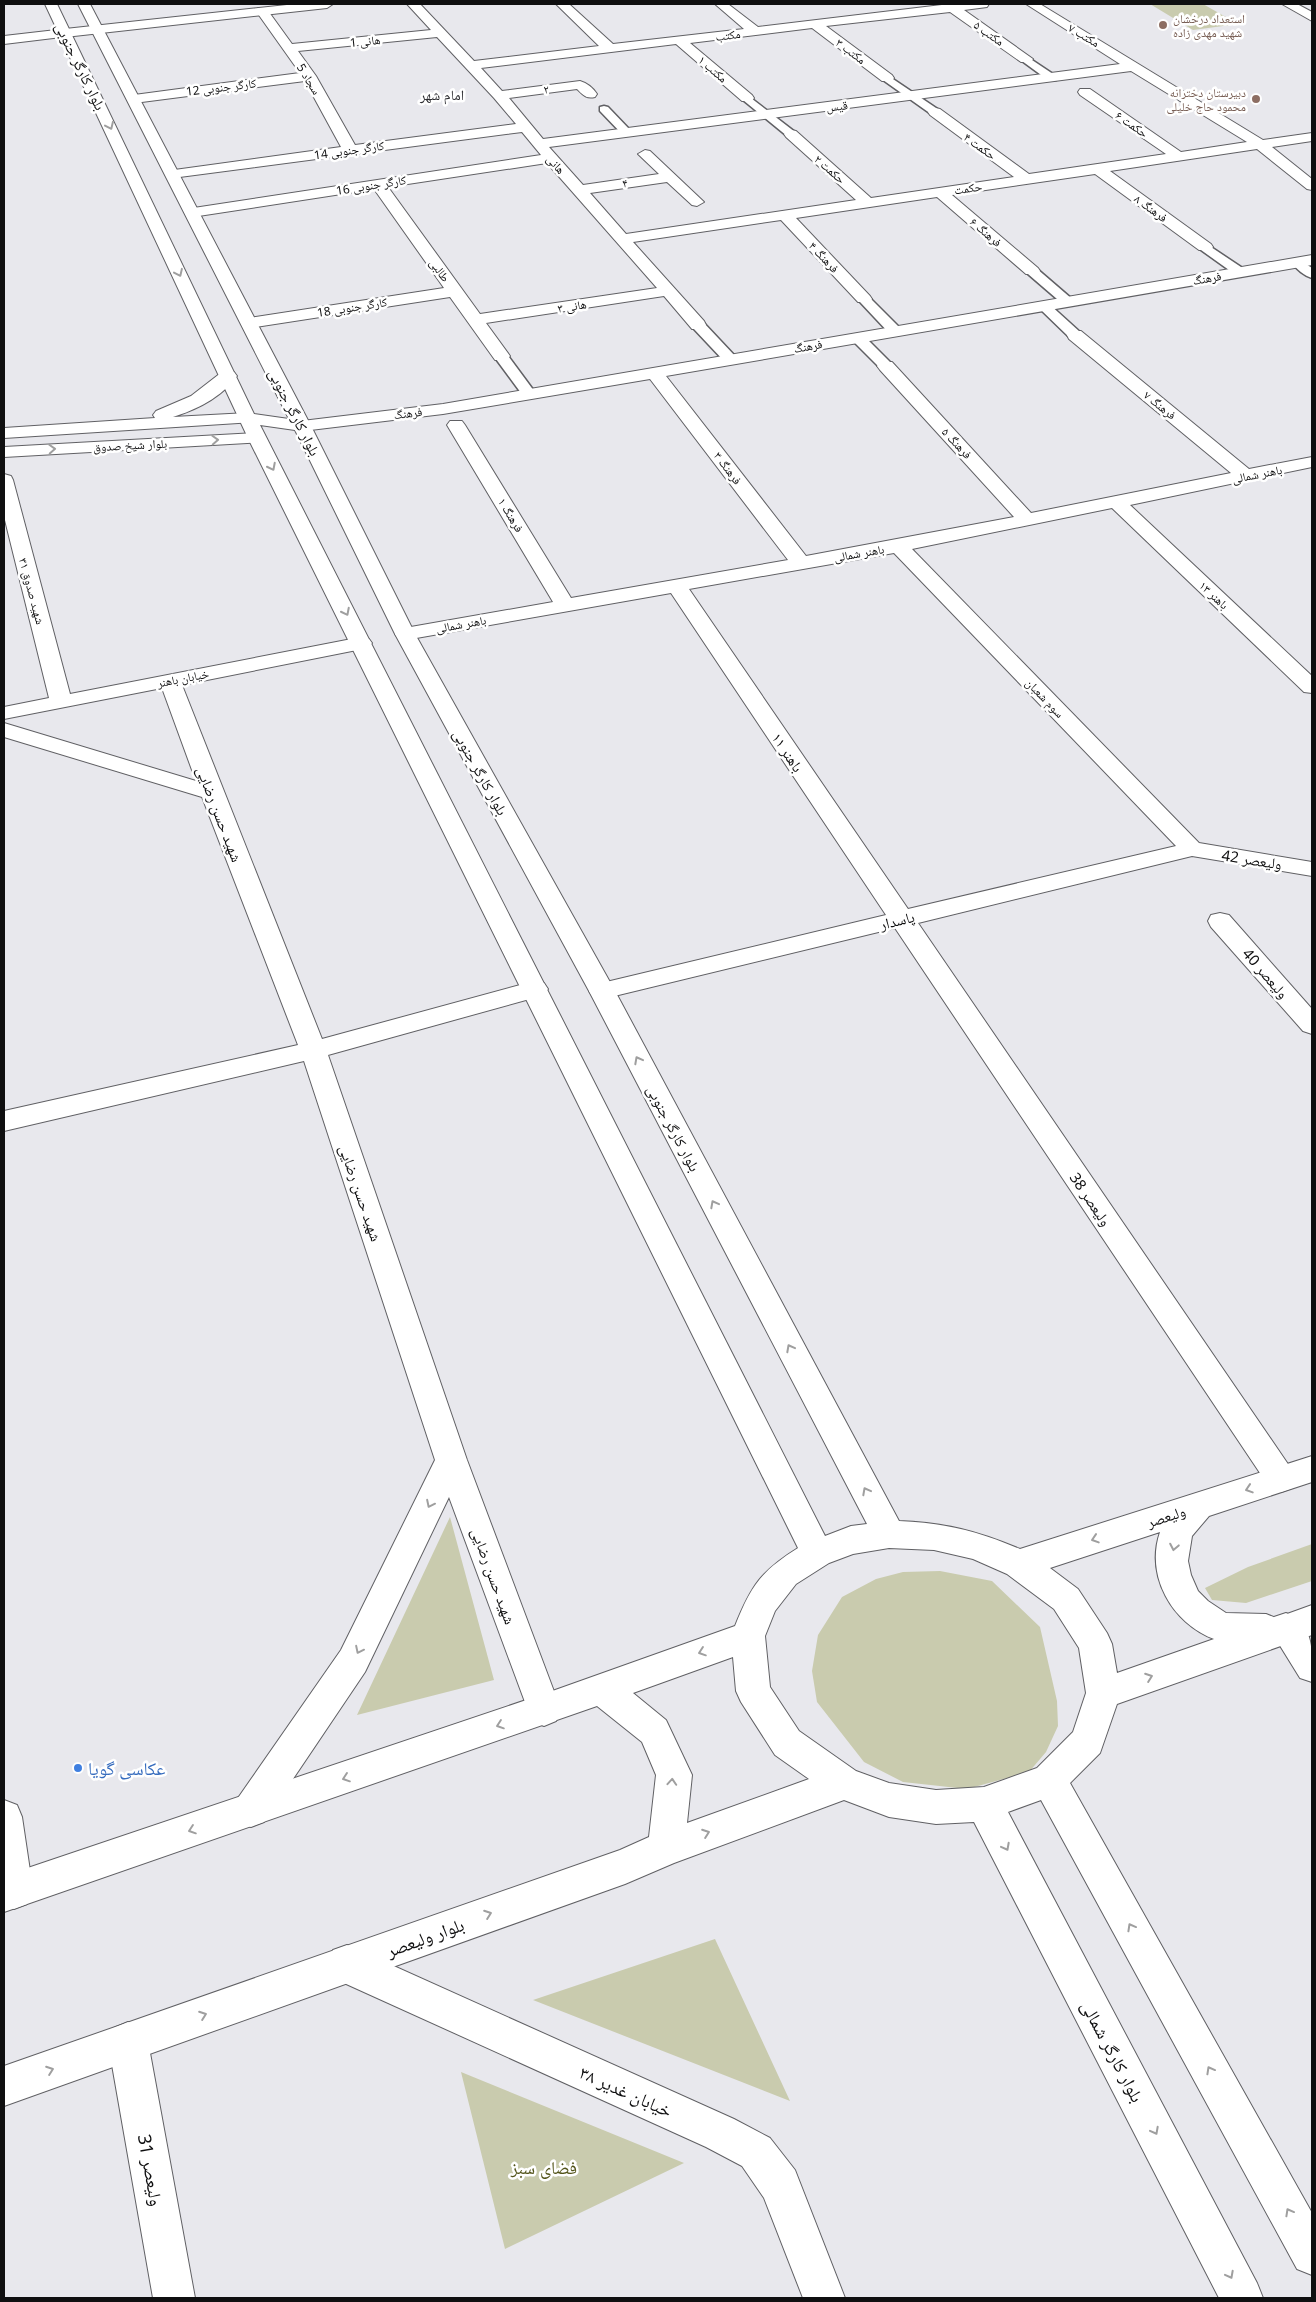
<svg xmlns="http://www.w3.org/2000/svg" width="1316" height="2302" viewBox="0 0 1316 2302" font-family="'Noto Sans','Noto Naskh Arabic',sans-serif">
  <style>
    .green { fill: #c9cbae }
    .lines { fill: none; stroke-linecap: round; stroke-linejoin: round }
    .service-casing { stroke: #606064; stroke-width: 3 }
    .minor-casing { stroke: #606064; stroke-width: 2 }
    .tertiary-casing { stroke: #606064; stroke-width: 2 }
    .secondary-casing { stroke: #606064; stroke-width: 2 }
    .service { fill: #fff; fill-rule: evenodd }
    .minor { fill: #fff; fill-rule: evenodd }
    .tertiary { fill: #fff; fill-rule: evenodd }
    .secondary { fill: #fff; fill-rule: evenodd }
    .oneway { stroke: #9f9f9f }
    .education-dot { fill: #8d6e63; stroke: #fff; stroke-width: 2 }
    .shop-dot { fill: #3f7fe0; stroke: #fff; stroke-width: 2 }
    .labels { text-anchor: middle; dominant-baseline: central; stroke-width: 5; stroke-linejoin: round; paint-order: stroke }
    .far-education-label { font-size: 12px; fill: #785e54; stroke: #fff; text-anchor: start }
    .far-street-label { font-size: 12px; fill: #0f0f10; stroke: #fff }
    .far-neighbourhood-label { font-size: 14px; fill: #2d2d31; stroke: #fff }
    .street-label { font-size: 15px; fill: #0f0f10; stroke: #fff }
    .near-shop-label { font-size: 18px; fill: #366cbe; stroke: #fff; text-anchor: start }
    .near-street-label { font-size: 18px; fill: #0f0f10; stroke: #fff }
    .near-park-label { font-size: 18px; fill: #525319; stroke: #fff }
  </style>
  <rect width="100%" height="100%" fill="#e8e8ed"/>
  <path class="green" d="M1150,4H1203L1238,24L1193,30Z
    M450,1517L494,1680L357,1715Z
    M1312,1544V1581L1246,1603L1212,1600L1205,1588L1248,1567Z
    M940,1571L992,1581L1040,1627L1057,1701L1058,1726L1046,1752L1029,1772L967,1789L903,1782L864,1762L817,1702L812,1671L818,1635L842,1597L876,1579L903,1572Z
    M715,1939L790,2101L533,2000Z
    M461,2072L684,2163L505,2249Z"/>
  <g class="lines">
    <g class="service-casing">
      <path id="service" d="M1026,56L1056,76V80H1048L1022,61L1021,59Z
        M887,75L939,110V114H931L883,80L882,78Z
        M747,95L795,132V136H787L743,100V96Z
        M604,106L608,107L631,131V135H623L600,111V107Z
        M1205,243L1244,269L1246,272L1244,275H1236L1201,250L1199,247Z
        M1298,259L1312,268V278C1305,276 1296,269 1292,263L1294,260Z
        M1032,267L1036,268L1072,299L1074,302L1072,305H1064L1028,274L1026,271L1028,268Z
        M864,295L868,296L900,328L901,331L900,334H890L860,302L858,299L860,296Z
        M1044,302L1048,303L1080,332L1081,335L1080,338H1070L1040,309L1038,306Z
        M698,321L703,322L735,356L737,359L735,362H725L693,328L692,325Z
        M858,334L863,335L891,363L893,366L891,369H881L853,341L852,338Z
        M501,352L506,353L534,391L536,394L534,397H524L496,359L494,356L496,353Z"/>
    </g>
    <g class="minor-casing">
      <path id="minor" d="M407,4H420L474,61L599,46L556,4H569L613,44L744,29L715,4H728L758,27L950,4H989L987,7L964,10L1033,59L1031,62H1021L950,12L826,26L892,75L894,78L892,81H882L812,28L690,43L752,95L754,98L752,101H742L676,44L481,68L502,91L580,81C587,83 593,88 597,94L595,97C586,99 583,95 577,89L509,98L543,139L1120,64L1026,4H1040L1263,140L1312,133V141L1272,147L1312,179V190L1307,189L1257,149L1110,171L1211,244L1213,247L1211,250H1199L1095,174L952,195L1038,268L1040,271L1038,274H1026L937,197L796,218L870,296L872,299L870,302H858L781,220L633,242L704,321L706,325L704,329H692L664,296L486,323L510,356L507,360H495L450,297L249,328L243,327L241,323L243,319L249,318L444,288L374,189L192,217L184,212L187,209L541,155L522,132L172,178L167,177L165,174L167,171L341,147L305,81L134,103L127,99L134,95L300,73L256,11L258,8H266L292,44L431,30ZM437,37L494,98L516,124L355,145L316,76L298,51ZM1131,71L1247,142L1181,152L1090,89H1080L1078,92L1080,95L1166,154L1029,174L940,109L935,108L928,112L930,115L1014,177L871,198L796,131L791,130L784,134L786,137L856,200L626,234L590,193L667,182L692,205L697,206L704,202L650,151L645,150L638,154L659,174L583,185L549,147ZM547,163L657,288L480,314L388,187Z
        M1282,4H1297L1312,12V21Z
        M65,29L71,33L70,36L4,44V36Z
        M1312,255V265L666,376L806,556L1014,517L880,370L877,366L880,362H892L1031,513L1231,473L1069,339L1067,335L1069,331H1081L1249,469L1312,457V467L1130,505L1312,676V693L1304,692L1112,508L912,549L1199,843L1312,862V876L1192,856L918,923L1292,1470L1297,1479L1292,1488L1281,1492L1270,1488L895,928L602,999L593,997L589,991L593,985L602,983L886,915L671,593L405,640L398,638L395,634L398,630L405,628L553,602L447,425L450,421H462L465,425L571,598L788,560L650,379L443,414L302,431L296,430L293,426L296,422L302,421L443,404ZM894,553L1176,846L908,909L689,589Z
        M4,474L11,476L13,480L70,694L362,637L369,639L372,643L369,647L362,649L182,685L322,1039L535,981L544,983L548,989L544,995L328,1055L467,1460L561,1710L556,1721L544,1726L532,1721L449,1497L365,1672L264,1822L251,1827L238,1822L233,1810L238,1798L341,1650L435,1460L304,1061L4,1131V1111L298,1045L202,797L4,737V723L196,781L162,688L4,719V707L49,698L4,516Z
        M1220,913L1229,915L1312,1009V1034L1303,1031L1211,927L1208,921L1211,915Z
        M1286,1613C1316,1625 1312,1654 1312,1682L1300,1678L1269,1628L1274,1617Z
        M4,1800L17,1805L22,1817L33,1891L27,1904L14,1909L4,1905Z
        M347,1945L734,2119L770,2138L795,2170L845,2298H803L764,2198L742,2166L706,2147L333,1978L328,1964L333,1950Z
        M128,2022L142,2028L148,2042L195,2298H153L108,2042L114,2028Z"/>
    </g>
    <g class="tertiary-casing">
      <path id="tertiary" d="M296,4H333L327,8L65,37L59,33L65,29Z
        M228,371L234,372L237,376C222,397 196,410 173,417L248,413L254,414L257,418L254,422L4,438V428L155,418L153,415L156,411L191,396L222,372Z
        M257,433L263,434L266,438L263,442L4,457V447Z"/>
    </g>
    <g class="secondary-casing">
      <path id="secondary" d="M45,4H57L254,414L289,419L78,4H90L311,426L415,634L615,991L899,1521C946,1523 977,1531 1020,1549L1312,1456V1482L1209,1516L1192,1536L1188,1561L1191,1575L1198,1591L1208,1601L1226,1613L1266,1614L1276,1618L1312,1605V1635L1117,1704L1100,1753L1070,1783L1312,2213V2275L1297,2269L1041,1800L1008,1812L1257,2283L1263,2298H1219L974,1822L936,1824L889,1817L844,1800L674,1863L625,1884L4,2106V2066L620,1850L649,1837L656,1775L642,1742L597,1706L4,1912V1876L544,1694L735,1626C751,1586 761,1571 798,1548L248,438ZM260,425L295,430L395,634L589,991L867,1524L851,1526L825,1536ZM1160,1532C1145,1576 1172,1623 1214,1639L1117,1673L1112,1644L1107,1633L1078,1589L1050,1568ZM889,1548L934,1550L973,1559L1007,1574L1054,1609L1079,1648L1086,1693L1073,1732L1037,1768L984,1787L936,1790L889,1783L856,1771L799,1731L770,1687L765,1636L775,1611L796,1584L829,1563L853,1554ZM733,1657L736,1691L741,1702L775,1755L809,1779L687,1823L692,1775L666,1720L633,1693Z"/>
    </g>
    <use href="#service" class="service"/>
    <use href="#minor" class="minor"/>
    <use href="#tertiary" class="tertiary"/>
    <use href="#secondary" class="secondary"/>
  </g>
  <defs><path id="oneway-chevron" d="M-2-3.5L2.5 0L-2 3.5" fill="none" stroke-width="1.6" stroke-linecap="round" stroke-linejoin="round" transform="scale(1.25)"/></defs>
  <g class="oneway">
    <use href="#oneway-chevron" transform="translate(110 126) rotate(65)"/>
    <use href="#oneway-chevron" transform="translate(179 273) rotate(65)"/>
    <use href="#oneway-chevron" transform="translate(215 440) rotate(-3)"/>
    <use href="#oneway-chevron" transform="translate(52 449) rotate(-3)"/>
    <use href="#oneway-chevron" transform="translate(272 467) rotate(63)"/>
    <use href="#oneway-chevron" transform="translate(346 612) rotate(63)"/>
    <use href="#oneway-chevron" transform="translate(638 1060) rotate(-118)"/>
    <use href="#oneway-chevron" transform="translate(714 1204) rotate(-118)"/>
    <use href="#oneway-chevron" transform="translate(790 1348) rotate(-118)"/>
    <use href="#oneway-chevron" transform="translate(1249 1489) rotate(162)"/>
    <use href="#oneway-chevron" transform="translate(866 1491) rotate(-118)"/>
    <use href="#oneway-chevron" transform="translate(430 1504) rotate(116)"/>
    <use href="#oneway-chevron" transform="translate(1095 1539) rotate(162)"/>
    <use href="#oneway-chevron" transform="translate(1174 1547) rotate(101)"/>
    <use href="#oneway-chevron" transform="translate(359 1650) rotate(116)"/>
    <use href="#oneway-chevron" transform="translate(702 1652) rotate(161)"/>
    <use href="#oneway-chevron" transform="translate(1149 1677) rotate(-20)"/>
    <use href="#oneway-chevron" transform="translate(500 1725) rotate(161)"/>
    <use href="#oneway-chevron" transform="translate(346 1778) rotate(161)"/>
    <use href="#oneway-chevron" transform="translate(672 1782) rotate(-86)"/>
    <use href="#oneway-chevron" transform="translate(192 1830) rotate(161)"/>
    <use href="#oneway-chevron" transform="translate(706 1833) rotate(-20)"/>
    <use href="#oneway-chevron" transform="translate(1006 1847) rotate(62)"/>
    <use href="#oneway-chevron" transform="translate(488 1914) rotate(-20)"/>
    <use href="#oneway-chevron" transform="translate(1131 1927) rotate(-119)"/>
    <use href="#oneway-chevron" transform="translate(203 2015) rotate(-20)"/>
    <use href="#oneway-chevron" transform="translate(50 2070) rotate(-20)"/>
    <use href="#oneway-chevron" transform="translate(1210 2070) rotate(-119)"/>
    <use href="#oneway-chevron" transform="translate(1155 2131) rotate(62)"/>
    <use href="#oneway-chevron" transform="translate(1289 2212) rotate(-119)"/>
    <use href="#oneway-chevron" transform="translate(1230 2275) rotate(62)"/>
  </g>
  <g class="education-dot">
    <circle cx="1163" cy="25" r="5"/>
    <circle cx="1256" cy="99" r="5"/>
  </g>
  <circle class="shop-dot" cx="78" cy="1768" r="5"/>
  <g class="labels">
    <g class="far-education-label">
      <text x="1173" y="18">استعداد درخشان<tspan x="1173" dy="14">شهید مهدی زاده</tspan></text>
      <text x="1246" y="92" text-anchor="end">دبيرستان دخترانه<tspan x="1246" dy="14">محمود حاج خلیلی</tspan></text>
    </g>
    <g class="far-street-label">
      <text transform="translate(989 33) rotate(35)">مکتب ۵</text>
      <text transform="translate(728 35) rotate(-7)">مکتب</text>
      <text transform="translate(1084 35) rotate(31)">مکتب ۷</text>
      <text transform="translate(365 41) rotate(-6)">هانی 1</text>
      <text transform="translate(851 51) rotate(37)">مکتب ۳</text>
      <text transform="translate(713 69) rotate(41)">مکتب ۱</text>
      <text transform="translate(309 79) rotate(58)">سجاد 5</text>
      <text transform="translate(221 87) rotate(-7)">کارگر جنوبی 12</text>
      <text transform="translate(546 89) rotate(-7)">۲</text>
      <text transform="translate(837 106) rotate(-7)">قیس</text>
      <text transform="translate(1132 124) rotate(35)">حکمت ۶</text>
      <text transform="translate(980 146) rotate(36)">حکمت ۴</text>
      <text transform="translate(349 150) rotate(-8)">کارگر جنوبی 14</text>
      <text transform="translate(556 164) rotate(48)">هانی</text>
      <text transform="translate(830 169) rotate(41)">حکمت ۲</text>
      <text transform="translate(625 183) rotate(-9)">۴</text>
      <text transform="translate(371 185) rotate(-9)">کارگر جنوبی 16</text>
      <text transform="translate(968 188) rotate(-8)">حکمت</text>
      <text transform="translate(1151 208) rotate(36)">فرهنگ ۸</text>
      <text transform="translate(986 232) rotate(41)">فرهنگ ۶</text>
      <text transform="translate(824 257) rotate(47)">فرهنگ ۴</text>
      <text transform="translate(440 270) rotate(54)">طالبی</text>
      <text transform="translate(1207 278) rotate(-10)">فرهنگ</text>
      <text transform="translate(572 306) rotate(-9)">هانی ۳</text>
      <text transform="translate(352 307) rotate(-9)">کارگر جنوبی 18</text>
      <text transform="translate(808 346) rotate(-10)">فرهنگ</text>
      <text transform="translate(1160 405) rotate(39)">فرهنگ ۷</text>
      <text transform="translate(408 413) rotate(-7)">فرهنگ</text>
      <text transform="translate(957 443) rotate(47)">فرهنگ ۵</text>
      <text transform="translate(130 445) rotate(-3)">بلوار شیخ صدوق</text>
      <text transform="translate(728 468) rotate(53)">فرهنگ ۳</text>
      <text transform="translate(1257 474) rotate(-11)">باهنر شمالی</text>
      <text transform="translate(511 515) rotate(59)">فرهنگ ۱</text>
      <text transform="translate(859 553) rotate(-10)">باهنر شمالی</text>
      <text transform="translate(32 591) rotate(75)">شهید صدوق ۳۱</text>
      <text transform="translate(1214 595) rotate(43)">باهنر ۱۳</text>
      <text transform="translate(461 624) rotate(-10)">باهنر شمالی</text>
      <text transform="translate(183 678) rotate(-11)">خیابان باهنر</text>
      <text transform="translate(1045 698) rotate(46)">سوم شعبان</text>
    </g>
    <g class="far-neighbourhood-label">
      <text x="442" y="94">امام شهر</text>
    </g>
    <g class="street-label">
      <text transform="translate(81 66) rotate(64)">بلوار کارگر جنوبی</text>
      <text transform="translate(295 412) rotate(63)">بلوار کارگر جنوبی</text>
      <text transform="translate(788 752) rotate(56)">باهنر ۱۱</text>
      <text transform="translate(481 772) rotate(61)">بلوار کارگر جنوبی</text>
      <text transform="translate(220 814) rotate(69)">شهید حسن رضایی</text>
      <text transform="translate(1252 859) rotate(9)">ولیعصر 42</text>
      <text transform="translate(897 920) rotate(-14)">پاسدار</text>
      <text transform="translate(1266 973) rotate(49)">ولیعصر 40</text>
      <text transform="translate(674 1128) rotate(62)">بلوار کارگر جنوبی</text>
      <text transform="translate(361 1193) rotate(71)">شهید حسن رضایی</text>
      <text transform="translate(1091 1199) rotate(56)">ولیعصر 38</text>
      <text transform="translate(1166 1516) rotate(-18)">ولیعصر</text>
      <text transform="translate(494 1576) rotate(70)">شهید حسن رضایی</text>
    </g>
    <g class="near-shop-label">
      <text x="88" y="1768">عکاسی گویا</text>
    </g>
    <g class="near-street-label">
      <text transform="translate(425 1937) rotate(-20)">بلوار ولیعصر</text>
      <text transform="translate(1113 2051) rotate(62)">بلوار کارگر شمالی</text>
      <text transform="translate(626 2091) rotate(24)">خیابان غدیر ۳۸</text>
      <text transform="translate(151 2170) rotate(80)">ولیعصر 31</text>
    </g>
    <g class="near-park-label">
      <text x="544" y="2167">فضای سبز</text>
    </g>
  </g>
  <rect width="1316" height="2302" fill="none" stroke="#0f0f10" stroke-width="10"/>
</svg>
